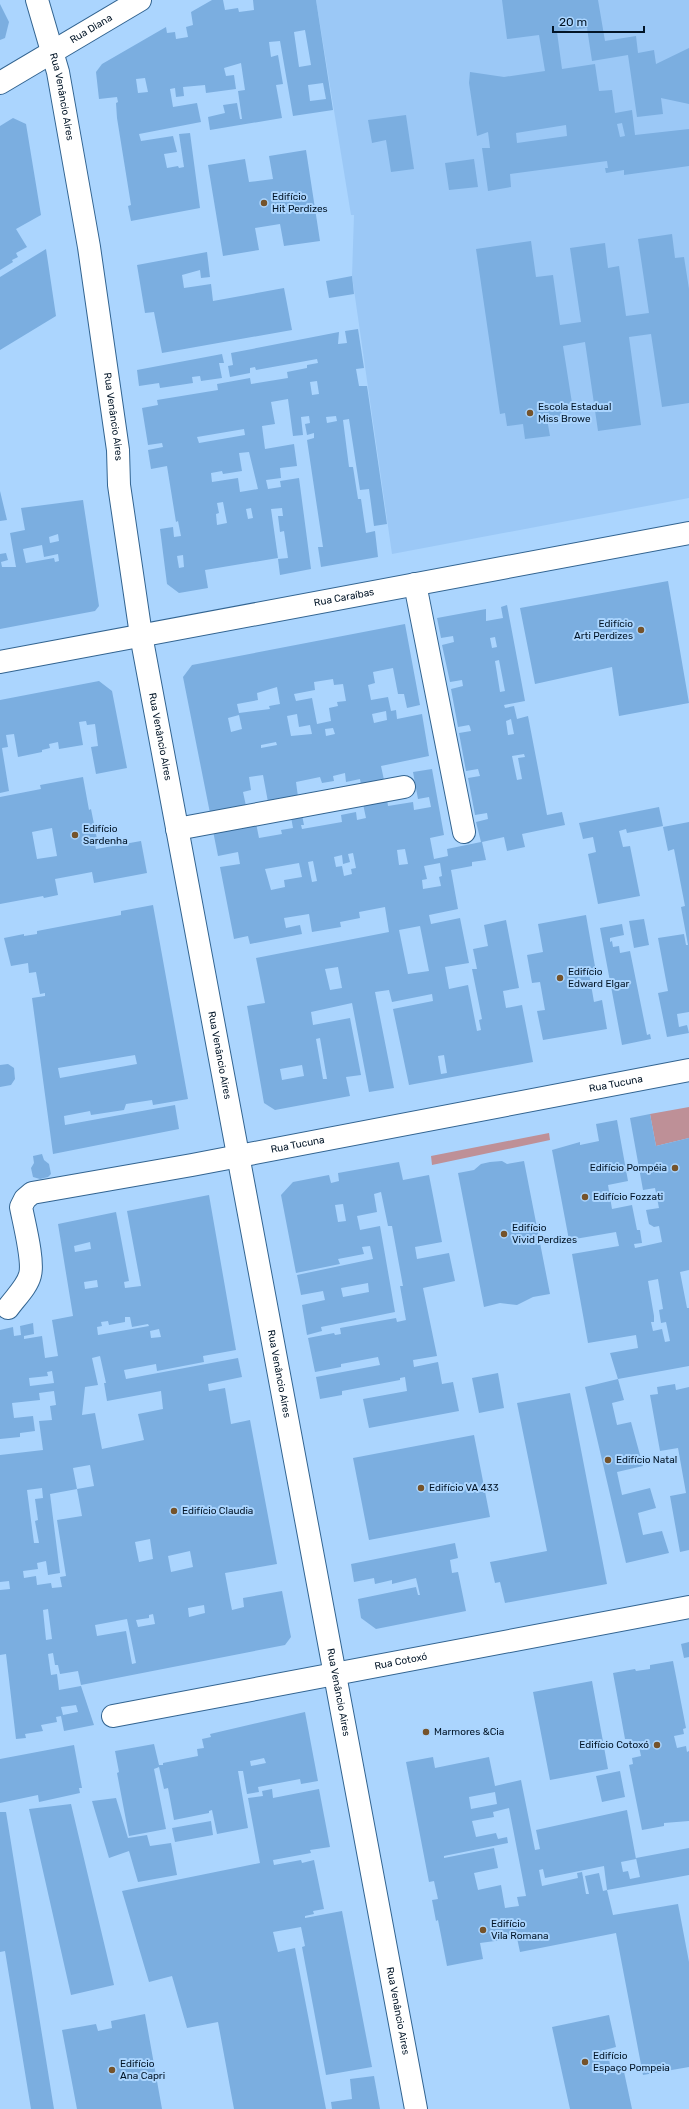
<svg xmlns="http://www.w3.org/2000/svg" width="689" height="2109" viewBox="0 0 689 2109" font-family="Rubik,sans-serif">
  <style>
    .built { fill: #9bc8f6 }
    .green { fill: #be9097 }
    .building { fill: #7baee0; fill-rule: evenodd }
    .lines { fill: none; stroke-linecap: round; stroke-linejoin: round }
    .minor-casing { stroke: #326491; stroke-width: 24 }
    .minor { stroke: #fff; stroke-width: 22 }
    .poi-dot { fill: #75532b; stroke: #abd5fe; stroke-width: 1.5 }
    .labels { text-anchor: middle; dominant-baseline: central; stroke-width: 4; stroke-linejoin: round; paint-order: stroke }
    .street-label { font-size: 10px; fill: #021527; stroke: #abd5fe }
    .poi-label { font-size: 10px; fill: #021527; stroke: #abd5fe; text-anchor: start }
  </style>
  <rect width="100%" height="100%" fill="#abd5fe"/>
  <path class="built" d="M316,0H689V498L392,554L352,276L354,215H351Z"/>
  <path class="green" d="M689,1107V1138L656,1146L650,1114Z
    M549,1133L550,1140L432,1165L431,1156Z"/>
  <path class="building" d="M212,0H223L225,10L238,8L239,12L254,10L253,0H316L333,110L293,116L280,41L269,42L271,57L278,55L283,84L276,85L282,118L210,130L208,117L225,113L223,105L237,103L240,119H242L238,91L245,90L241,63L224,68L226,76L234,75L236,89L206,93L205,85L183,87L184,96L176,97L175,88L170,89L173,107L197,103L201,122L139,134L141,141L173,136L177,152L164,154L167,168L178,166L179,168L184,167L179,134L190,133L200,208L131,221L128,206L131,205L117,118L116,103L118,102L117,97L99,99L96,72L102,64L166,27L167,33L175,32L176,39L188,37L186,27L193,25L191,12ZM305,30L311,65L299,67L294,32ZM145,78L148,92L138,93L136,79ZM323,83L326,99L310,101L308,85Z
    M502,0H598L605,41L636,36L638,53L654,50L656,64L689,48V104L661,98L663,114L637,117L628,55L592,61L587,28L557,32L562,69L595,64L599,91L612,90L615,113L632,110L635,135L689,129V166L624,175V170L606,173L605,168H608L607,161L510,174L511,187L488,191L482,148H490L488,132L477,136L469,83L470,72L504,77L545,71L539,35L507,39ZM622,123L625,136L620,137L617,124ZM566,125L567,136L517,143L516,133Z
    M0,4L9,22L5,38L0,40Z
    M406,115L414,169L391,172L386,140L372,143L368,120Z
    M13,118L26,124L41,215L16,229L27,247L16,253L18,257L12,260L13,262L0,270V126Z
    M306,150L320,241L284,246L280,224L255,228L259,250L223,256L208,165L245,159L249,182L273,179L269,156Z
    M474,159L478,187L449,190L445,163Z
    M672,234L675,258L684,257L689,289V403L662,407L651,334L629,337L641,425L598,431L585,342L563,346L572,403L561,405L562,417L547,419L550,436L525,439L523,424L507,426L505,413L500,414L476,249L531,241L536,277L553,275L560,325L581,322L570,248L605,243L608,268L619,266L626,316L649,313L638,239Z
    M46,249L56,316L0,350V277Z
    M207,252L210,277L201,278L200,270L182,275L184,288L211,284L213,301L284,288L292,330L162,353L154,312L145,313L137,265Z
    M352,276L354,294L329,298L326,281Z
    M358,329L364,368L356,369L359,386H367L387,524L374,526L369,489L360,490L349,419L343,420L349,467H353L358,499H361L366,533L375,531L378,557L321,567L318,547H323L307,440L314,438V433L307,435L305,424L310,423L309,416L301,417L303,435L293,436L288,399L271,402L275,424L262,426L265,449L294,444L297,466L280,468L281,478L266,480L268,489L281,487L280,481L299,478L311,569L280,575L278,559L288,558L284,531L280,532L278,516H283L282,508L271,509L278,558L205,570L208,588L179,593L167,584L160,529L173,527L174,537L181,536L178,521L176,522L167,466L151,469L148,450L163,447L162,443L148,445L142,408L158,405L157,400L218,390L217,384L250,378L251,384L288,378L287,372L307,368V365L318,363L317,359L256,370L255,367L250,368V373L230,377L228,366L233,365L231,353L339,332L338,344L347,343L345,331ZM317,381L319,394L312,395L310,382ZM336,416L337,421L327,423L326,417ZM244,429L245,435L199,443L197,437ZM249,452L258,489L240,492L238,478L212,482L211,473L222,471L223,474L242,471L239,453ZM223,502L227,523L217,525L216,514L219,513L217,503ZM251,508L253,518L248,519L246,509ZM183,555L184,567L179,568L177,556Z
    M222,354L224,363H219L222,378L201,381L200,376L192,377L193,383L160,388L159,383L139,386L137,370Z
    M0,491L7,520L0,521Z
    M83,500L99,606L95,611L0,629V554L6,553L8,560L1,562L2,567H16L10,533L25,530L21,508ZM58,534L59,541L50,543L49,537ZM42,545L44,557L58,554L59,561L55,562L54,558L26,563L23,549Z
    M668,581L689,703L619,716L612,667L535,684L520,608Z
    M507,605L525,701L504,705L505,708L514,706L517,719L528,716L547,815L562,812L565,825L522,834L525,847L507,851L504,837L482,842L486,860L472,862V866L451,870L458,909L429,915L431,924L460,918L469,963L445,967L449,989L468,985L477,1031L481,1030L479,1020L482,1019L472,969H477L473,949L488,946L484,925L506,920L519,988L503,991L506,1008L522,1005L533,1062L409,1085L393,1009L433,1001L432,994L392,1002L389,990L375,992L394,1088L369,1092L352,1003L311,1012L313,1025L350,1018L361,1075L346,1077L350,1096L275,1110L264,1103L247,1006L265,1003L256,958L389,932L385,907L359,912L360,918L340,922L341,927L312,932L309,914L284,918L286,928L300,925L302,934L250,944L248,936L234,939L220,867L240,864L238,852L218,856L213,831L256,823L259,838L282,834L281,830L293,828L291,817L302,815L304,825H301L302,829L342,822L341,815L356,812L357,820L366,818L363,804L387,799L388,806L413,802L414,810L431,807L429,797L418,799L413,772L432,769L444,835L430,838L434,859L448,856L447,849L481,842L476,822L488,819L487,813L475,815L468,778L480,776L478,769L466,771L459,733L471,731L470,727L469,725L458,727L451,689L463,686L462,680L450,682L442,645L454,642L453,636L441,638L437,618L486,609V621L503,618L501,607ZM495,637L497,647L492,648L490,638ZM499,660L505,691L500,692L495,661ZM511,719L514,734L508,735L506,721ZM524,754L525,757L518,758L522,779L517,780L512,756ZM405,849L408,864L399,865L397,850ZM353,853L356,868L351,869L352,874L344,876L342,866L336,867L334,857L342,855L343,864L350,862L348,854ZM313,861L317,881L312,882L308,862ZM299,863L302,877L284,880L285,887L271,890L265,869ZM440,863L442,876L439,877L441,886L423,889L422,880L427,879L424,866ZM420,926L429,971L408,974L399,930ZM338,967L342,988L330,990L325,969ZM320,1038L327,1079H323L316,1039ZM444,1055L447,1073L441,1074L438,1056ZM302,1065L304,1076L282,1080L280,1069Z
    M405,624L420,705L407,708L404,694H398L393,668L373,672L375,683L368,685L371,700L388,697L391,711L396,710L397,719L422,714L429,756L381,766L384,780L361,785L360,779L346,782L345,773L333,776L334,781L322,783L320,777L296,782L298,797L268,802L263,775L249,777L251,790L243,792L246,806L210,813L183,677L192,665ZM333,679L334,685L343,684L346,701L337,702L338,706L329,708L331,721L317,724L312,698L296,701L294,694L315,690L314,682ZM277,687L280,704L269,706L270,709L239,713L237,704L258,700L257,693ZM386,711L387,720L374,723L372,714ZM297,714L299,727L310,725L312,734L291,736L287,716ZM239,715L242,729L231,732L228,718ZM333,728L335,734L326,736L325,729ZM276,742L277,745L261,748V745Z
    M99,681L112,691L127,768L96,774L91,747L98,746L95,724L87,725L86,721L79,722L83,745L59,749L58,742L49,744L50,748L42,750V752L18,757L14,734L6,735L8,747L2,748L9,791L0,793V700Z
    M83,777L89,810L91,809L97,839L94,840L96,849L141,841L147,873L94,883L92,872L55,879L58,895L44,898L43,896L0,904V797L41,789L40,785ZM52,828L57,856L37,859L32,832Z
    M659,807L663,826L627,833L626,829L619,831L623,847L630,846L640,896L598,904L588,854L596,852L593,837L583,839L579,823Z
    M689,822V1012L677,1014L679,1027L687,1025L689,1033L667,1037L658,993L668,991L658,938L684,934L686,945H688L681,907L685,906L674,849L668,851L663,827Z
    M153,905L188,1099L153,1105L152,1100L126,1104L124,1110L91,1115L90,1111L64,1116L65,1125L175,1105L179,1129L53,1154L32,998L45,996V993L40,994L36,972L29,973L28,963L11,966L4,938L24,934V936L37,934V931L121,915V911ZM135,1055L137,1064L60,1078L58,1068Z
    M586,915L596,972L589,973L594,1002L602,1000L607,1029L543,1040L537,1011L545,1010L540,982L532,983L527,955L543,952L538,924Z
    M644,919L649,945L634,948L629,921Z
    M622,924L624,935L610,938V942L612,941L613,947L619,946L620,953L630,951L647,1035L650,1034L651,1039L622,1045L600,928Z
    M8,1064L14,1068L15,1079L11,1085L0,1087V1065Z
    M650,1114L656,1146L689,1138V1270L680,1272L687,1308H689V1366L618,1379L610,1353L638,1348L636,1335L588,1343L572,1254L619,1246L616,1232L569,1240L552,1150L580,1142V1145L599,1141L596,1124L617,1120L628,1181L608,1185L612,1209L632,1205L637,1230H640L642,1243L634,1244L635,1248L662,1242L659,1226L654,1227L649,1224L646,1210L659,1208L655,1188L643,1190L630,1118ZM658,1279L663,1309L659,1310L661,1323L666,1322L670,1341L665,1342L662,1329L653,1331L651,1322H654V1316L648,1281Z
    M42,1154L44,1160L49,1164L51,1174L48,1177L40,1179L33,1177L31,1168L34,1163L33,1156Z
    M502,1161L507,1164L524,1161L550,1294L533,1297L517,1305L500,1303L484,1307L458,1173L474,1170L481,1164L490,1162Z
    M399,1162L403,1180L429,1175L442,1242L415,1247L417,1259L449,1253L455,1281L423,1288L437,1356L413,1360L414,1367L438,1362L442,1384L453,1382L459,1411L369,1428L363,1399L407,1391L405,1377L400,1378V1380L342,1391V1395L320,1399L316,1377L380,1365L378,1357L341,1364V1367L315,1372L308,1338L334,1333L335,1335L341,1334L340,1328L396,1318L397,1322L406,1320L400,1286H403L392,1226H388L381,1192L374,1194L377,1212L357,1216L360,1230L380,1226L395,1312L321,1327L322,1331L307,1335L302,1305L325,1300L323,1291L301,1295L297,1275L373,1259L370,1246L362,1247L364,1254L338,1259L340,1264L296,1273L281,1195L293,1182L329,1175L331,1183L339,1181L338,1173ZM343,1204L346,1221L338,1222L335,1205ZM368,1283L369,1292L343,1297L341,1288Z
    M209,1195L236,1350L203,1356L204,1362L157,1371L156,1364L124,1370L126,1379L238,1358L242,1377L208,1384L209,1391L225,1388L231,1424L250,1420L277,1564L225,1573L230,1600L232,1610L244,1607L243,1598L282,1591L291,1637L285,1645L81,1685L78,1671L60,1674L58,1665H55L53,1653L48,1654L51,1675L57,1674L59,1690L81,1686L94,1725L64,1731L61,1716L56,1717L57,1722L41,1725L43,1731L25,1734L26,1738L16,1739L6,1654L0,1655V1590L10,1589L9,1581L0,1582V1455L43,1450L39,1421L52,1420L50,1406L56,1405L54,1391L39,1393L40,1400L12,1403L14,1418L33,1416L35,1431L20,1433V1437L0,1439V1330L13,1327L14,1336L21,1335L20,1326L33,1323L34,1334L24,1336V1339L42,1336L45,1358L58,1356L52,1320L73,1316L58,1224L116,1212L129,1281L124,1282L125,1288L141,1286L127,1211ZM90,1242L91,1249L75,1252L74,1246ZM97,1280L98,1287L85,1289L84,1282ZM125,1317H130L132,1327L148,1324L149,1326L98,1335L97,1327L102,1326L101,1322L108,1321L109,1325L125,1322ZM159,1329L161,1337L151,1338L150,1331ZM100,1356L106,1383H104L107,1401L161,1391L163,1409L138,1414L144,1440L102,1449L95,1413L82,1415L85,1387L98,1385L92,1358ZM52,1371L54,1383L30,1386L29,1378L48,1376L47,1372ZM90,1465L94,1486L77,1489L82,1516L57,1520L66,1576L60,1577L62,1587L52,1588L51,1583L37,1585L36,1576L24,1578L23,1571L38,1569L37,1563L46,1561L48,1575L60,1573L50,1494L77,1489L73,1468ZM42,1488L43,1498L35,1499L38,1520L35,1521L39,1543H34L27,1490ZM150,1539L153,1559L139,1562L135,1542ZM190,1551L193,1567L171,1572L168,1556ZM204,1605L205,1613L189,1617L188,1608ZM48,1609L52,1639L46,1640L43,1610ZM153,1614L155,1624L138,1627L136,1620L149,1618V1615ZM127,1619L136,1663L132,1664L126,1631L97,1636L95,1625ZM76,1705L78,1712L63,1715L61,1707Z
    M498,1373L504,1408L479,1413L472,1378Z
    M618,1379L624,1400L612,1403L617,1425L631,1422L643,1466L617,1472L622,1495L650,1488L656,1508L638,1513L643,1535L662,1531L669,1553L626,1563L585,1387Z
    M675,1384L676,1390L689,1387V1550L680,1552L670,1496L686,1493L678,1448L660,1451L650,1395L658,1394L657,1387Z
    M570,1393L607,1584L505,1603L500,1582L495,1583L490,1562L547,1551L517,1403Z
    M474,1435L490,1517L369,1540L353,1458Z
    M455,1543L458,1558L450,1560L452,1573L458,1572L466,1611L376,1629L361,1618L358,1599L416,1587L418,1595H420L416,1578L392,1584V1580L375,1584L374,1578L354,1582L351,1564Z
    M689,1642V1657L684,1658L681,1644Z
    M673,1661L686,1728L683,1729L684,1734L674,1736L677,1748L686,1746L687,1752L689,1751V1821L664,1823V1826L642,1830L629,1765L633,1764L632,1758L641,1756L638,1742L630,1744L629,1739H625L613,1673L635,1669L636,1671L650,1669V1665Z
    M592,1681L608,1769L550,1780L533,1692Z
    M305,1712L318,1781L301,1784L300,1779L258,1787L259,1792L247,1794L243,1771H238L248,1828L217,1834L212,1810L209,1811V1813L174,1820L168,1788L164,1789L159,1767L154,1769L166,1829L129,1836L117,1773L119,1772L115,1751L154,1744L159,1765H163V1763L198,1756L197,1749L204,1748L202,1739L211,1737L210,1734ZM264,1758L266,1763L251,1766L250,1761Z
    M74,1745L82,1788H79L80,1793L39,1802L38,1795L0,1803V1759Z
    M433,1757L435,1768L489,1757L495,1786L521,1780L535,1850L540,1849L536,1830L627,1810L636,1859L621,1862L623,1872L628,1871L630,1879L640,1877L636,1858L689,1848V1875L607,1890L604,1866L545,1878L543,1869L539,1870L542,1886L578,1878L577,1873L582,1872L586,1894H589L585,1876L599,1873L603,1891L607,1890L613,1915L678,1904L689,1962V2067L643,2075L616,1933L520,1952L517,1938L480,1943L483,1959L447,1966L438,1920L436,1921L432,1900L438,1899L434,1881L429,1882L406,1762ZM495,1792L497,1804L471,1809L469,1797ZM509,1808L526,1896L517,1897L519,1906L505,1908L501,1885L478,1890L474,1873L498,1868L494,1848L444,1858V1856L508,1843L507,1837L498,1839L496,1833L476,1837L472,1821L494,1817L493,1812Z
    M620,1771L625,1797L602,1802L596,1776Z
    M272,1789L273,1798L319,1789L330,1847L310,1850L311,1853L273,1860L274,1865L301,1860L302,1863L314,1860L324,1909L313,1911L314,1914L305,1916V1918L342,1911L372,2067L326,2075L302,1947L305,1946L301,1927L273,1932L278,1952L295,1948L326,2109H234L218,2022L187,2028L172,1976L149,1982L122,1891L260,1863L248,1798L263,1796L262,1791Z
    M116,1798L128,1838L147,1835L150,1846L171,1843L177,1875L138,1882L129,1851L109,1858L92,1801Z
    M71,1804L114,1985L71,1995L29,1809Z
    M0,1812H6L54,2109H31L5,1951L0,1952Z
    M211,1821L213,1835L175,1842L172,1828Z
    M145,2014L162,2109H77L62,2030L96,2024L98,2031L112,2028L111,2021Z
    M609,2015L616,2047L601,2051L602,2057L608,2055L611,2069L623,2067L632,2109H570L552,2027Z
    M374,2076L380,2109H332L331,2102L352,2099L350,2079Z"/>
  <g class="lines">
    <g class="minor-casing">
      <g id="minor">
        <path id="s1" d="M37,0L58,72L89,247L118,450L119,485L141,635L416,2109"/>
        <path id="s2" d="M0,83L140,0"/>
        <path d="M415,584L464,832"/>
        <path id="s3" d="M0,662L689,533"/>
        <path d="M177,829L404,787"/>
        <path id="s4" d="M8,1308C15,1298 27,1287 30,1275C34,1261 24,1223 21,1207L25,1199L32,1193L192,1165L689,1070"/>
        <path id="s5" d="M113,1716L689,1607"/>
      </g>
    </g>
    <use href="#minor" class="minor"/>
  </g>
  <g class="poi-dot">
    <circle cx="264" cy="203" r="4"/>
    <circle cx="530" cy="413" r="4"/>
    <circle cx="641" cy="630" r="4"/>
    <circle cx="75" cy="835" r="4"/>
    <circle cx="560" cy="978" r="4"/>
    <circle cx="675" cy="1168" r="4"/>
    <circle cx="585" cy="1197" r="4"/>
    <circle cx="504" cy="1234" r="4"/>
    <circle cx="608" cy="1460" r="4"/>
    <circle cx="421" cy="1488" r="4"/>
    <circle cx="174" cy="1511" r="4"/>
    <circle cx="426" cy="1732" r="4"/>
    <circle cx="657" cy="1745" r="4"/>
    <circle cx="483" cy="1930" r="4"/>
    <circle cx="585" cy="2062" r="4"/>
    <circle cx="112" cy="2070" r="4"/>
  </g>
  <g class="labels">
    <g class="street-label">
      <text stroke="none"><textPath href="#s2" startOffset="106">Rua Diana</textPath></text>
      <text stroke="none"><textPath href="#s1" startOffset="100">Rua Venâncio Aires</textPath></text>
      <text stroke="none"><textPath href="#s1" startOffset="424">Rua Venâncio Aires</textPath></text>
      <text stroke="none"><textPath href="#s3" startOffset="350">Rua Caraíbas</textPath></text>
      <text stroke="none"><textPath href="#s1" startOffset="748">Rua Venâncio Aires</textPath></text>
      <text stroke="none"><textPath href="#s1" startOffset="1072">Rua Venâncio Aires</textPath></text>
      <text stroke="none"><textPath href="#s4" startOffset="721">Rua Tucuna</textPath></text>
      <text stroke="none"><textPath href="#s4" startOffset="397">Rua Tucuna</textPath></text>
      <text stroke="none"><textPath href="#s1" startOffset="1396">Rua Venâncio Aires</textPath></text>
      <text stroke="none"><textPath href="#s5" startOffset="293">Rua Cotoxó</textPath></text>
      <text stroke="none"><textPath href="#s1" startOffset="1720">Rua Venâncio Aires</textPath></text>
      <text stroke="none"><textPath href="#s1" startOffset="2044">Rua Venâncio Aires</textPath></text>
    </g>
    <g class="poi-label">
      <text x="272" y="197">Edifício<tspan x="272" dy="12">Hit Perdizes</tspan></text>
      <text x="538" y="407">Escola Estadual<tspan x="538" dy="12">Miss Browe</tspan></text>
      <text x="633" y="624" text-anchor="end">Edifício<tspan x="633" dy="12">Arti Perdizes</tspan></text>
      <text x="83" y="829">Edifício<tspan x="83" dy="12">Sardenha</tspan></text>
      <text x="568" y="972">Edifício<tspan x="568" dy="12">Edward Elgar</tspan></text>
      <text x="667" y="1168" text-anchor="end">Edifício Pompéia</text>
      <text x="593" y="1197">Edifício Fozzati</text>
      <text x="512" y="1228">Edifício<tspan x="512" dy="12">Vivid Perdizes</tspan></text>
      <text x="616" y="1460">Edifício Natal</text>
      <text x="429" y="1488">Edifício VA 433</text>
      <text x="182" y="1511">Edifício Claudia</text>
      <text x="434" y="1732">Marmores &amp;Cia</text>
      <text x="649" y="1745" text-anchor="end">Edifício Cotoxó</text>
      <text x="491" y="1924">Edifício<tspan x="491" dy="12">Vila Romana</tspan></text>
      <text x="593" y="2056">Edifício<tspan x="593" dy="12">Espaço Pompeia</tspan></text>
      <text x="120" y="2064">Edifício<tspan x="120" dy="12">Ana Capri</tspan></text>
    </g>
  </g>
  <path d="M553 26v6h91v-6" fill="none" stroke="#021527" stroke-width="2"/>
  <text x="559" y="26" font-size="12" fill="#021527" stroke="#abd5fe" stroke-width="3" paint-order="stroke">20 m</text>
</svg>
